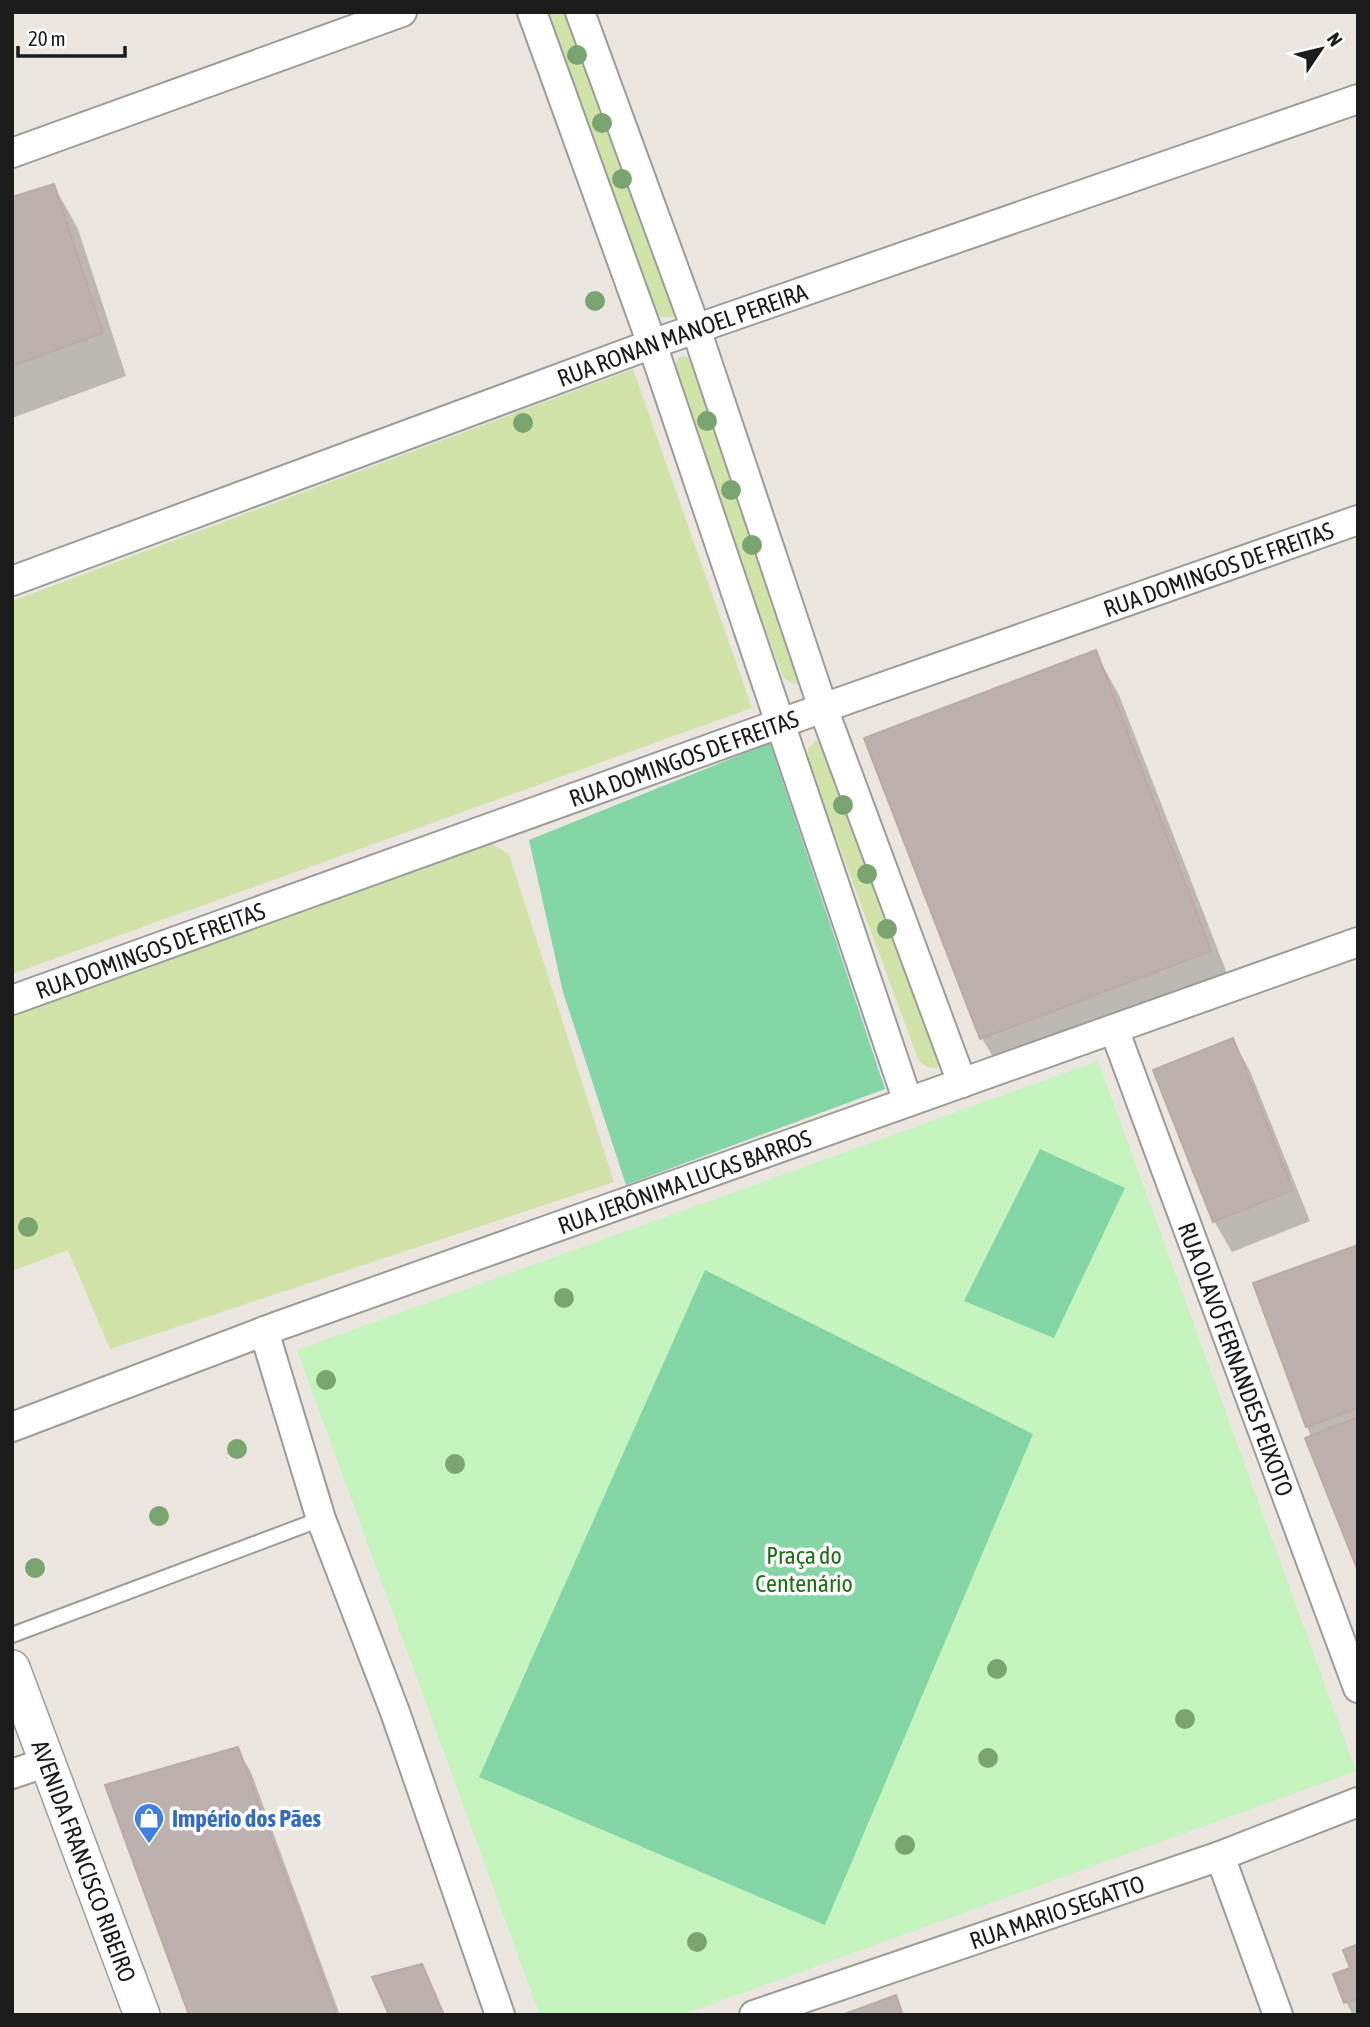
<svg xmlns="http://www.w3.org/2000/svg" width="1370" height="2027" viewBox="0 0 1370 2027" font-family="'Asap Condensed',sans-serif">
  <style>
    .grass { fill: #d1e3a9 }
    .park { fill: #c5f4bf }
    .pitch { fill: #84d6a6 }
    .shadow { fill: #0003 }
    .building { fill: #bcb1ae; stroke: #bcaaa5; stroke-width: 2 }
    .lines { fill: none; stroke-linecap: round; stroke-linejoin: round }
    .service-casing { stroke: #9c9c9c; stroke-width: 18 }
    .minor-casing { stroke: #9c9c9c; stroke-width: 32 }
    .tertiary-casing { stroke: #9c9c9c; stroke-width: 38 }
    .service { stroke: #fff; stroke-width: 14 }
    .minor { stroke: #fff; stroke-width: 28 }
    .tertiary { stroke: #fff; stroke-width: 35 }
    .tree { fill: #7aa570 }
    .labels { text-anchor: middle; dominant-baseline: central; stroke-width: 7; stroke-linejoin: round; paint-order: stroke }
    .street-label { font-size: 24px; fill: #1b1b1b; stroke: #fff }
    .park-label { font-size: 24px; fill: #1d6f13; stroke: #fff }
    .shop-label { font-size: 24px; font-weight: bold; fill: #366cbe; stroke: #fff; text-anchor: start }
  </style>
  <rect width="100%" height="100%" fill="#ece6e1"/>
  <path class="grass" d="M543,12H575L680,309L674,317H661L654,310Z
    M679,357H691L801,684L791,683L783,677L671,375Z
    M633,369L752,708L12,974V601Z
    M815,741H827L945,1059L937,1068L927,1067L919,1061L807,759L808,749Z
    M492,844L509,854L614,1182L110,1349L68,1250L12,1271V1016Z"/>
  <path class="park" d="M1098,1061L1356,1771L682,2015H540L297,1350Z"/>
  <path class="pitch" d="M770,743L885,1089L626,1185L563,992L529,840Z
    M1040,1149L1125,1188L1054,1338L964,1301Z
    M705,1270L1033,1434L825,1925L479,1777Z"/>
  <path class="shadow" d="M54,186L78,229L126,376L12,418V199Z
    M1095,652L1119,695L1235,994L1007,1081L982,1038Z
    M1233,1040L1250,1071L1310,1221L1232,1252L1214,1221Z
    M1358,1247V1566L1307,1426Z
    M237,1749L251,1772L340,2015H191Z
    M1358,1946V2015H1353L1346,2002Z"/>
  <path class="building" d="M54,184L103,333L12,366V197Z
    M1096,650L1211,951L980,1039L864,738Z
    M1233,1038L1293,1190L1213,1222L1153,1070Z
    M1358,1245V1408L1306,1427L1253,1283Z
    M1358,1417V1571L1305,1438Z
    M238,1747L337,2015H189L105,1785Z
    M1358,1944V1998L1344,2003L1333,1974L1350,1968L1343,1950Z
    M422,1964L444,2015H389L372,1977Z
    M896,1995L903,2015H842Z"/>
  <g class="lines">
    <g class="service-casing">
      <path id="service" d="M12,1635L321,1519"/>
    </g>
    <g class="minor-casing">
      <g id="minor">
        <path d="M532,12L652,344L908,1102"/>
        <path d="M580,12L696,329L823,708L962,1083"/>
        <path d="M12,153L402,12"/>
        <path id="s1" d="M12,581L652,344L1358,99"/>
        <path id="s2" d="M12,1000L823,708L1358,520"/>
        <path id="s3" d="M1114,1029L1358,1688"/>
        <path d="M264,1331L321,1519L395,1712L500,2015"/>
        <path id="s4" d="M12,1427L278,1326L1358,942"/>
        <path d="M12,1774L47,1762"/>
        <path d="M1220,1856L1278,2015"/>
        <path id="s5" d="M754,2015L1220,1856L1358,1802"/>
      </g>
    </g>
    <g class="tertiary-casing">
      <g id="tertiary">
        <path id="s6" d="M12,1668L142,2015"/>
      </g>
    </g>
    <use href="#service" class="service"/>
    <use href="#minor" class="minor"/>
    <use href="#tertiary" class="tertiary"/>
  </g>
  <g class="tree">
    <circle cx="577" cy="55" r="10"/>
    <circle cx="602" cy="123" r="10"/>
    <circle cx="622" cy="179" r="10"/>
    <circle cx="595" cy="301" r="10"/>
    <circle cx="707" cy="421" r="10"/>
    <circle cx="523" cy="423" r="10"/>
    <circle cx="731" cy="490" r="10"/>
    <circle cx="752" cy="545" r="10"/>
    <circle cx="843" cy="805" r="10"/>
    <circle cx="867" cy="874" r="10"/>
    <circle cx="887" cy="929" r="10"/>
    <circle cx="28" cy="1227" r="10"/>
    <circle cx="564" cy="1298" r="10"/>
    <circle cx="326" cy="1380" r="10"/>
    <circle cx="237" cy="1449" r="10"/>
    <circle cx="455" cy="1464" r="10"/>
    <circle cx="159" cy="1516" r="10"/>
    <circle cx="35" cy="1568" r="10"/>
    <circle cx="997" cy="1669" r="10"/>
    <circle cx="1185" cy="1719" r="10"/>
    <circle cx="988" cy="1758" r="10"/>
    <circle cx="905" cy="1845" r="10"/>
    <circle cx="697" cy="1942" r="10"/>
  </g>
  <defs>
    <g id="shop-pin" transform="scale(1.575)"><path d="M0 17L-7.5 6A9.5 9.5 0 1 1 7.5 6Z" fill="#3f7fe0" stroke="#fff"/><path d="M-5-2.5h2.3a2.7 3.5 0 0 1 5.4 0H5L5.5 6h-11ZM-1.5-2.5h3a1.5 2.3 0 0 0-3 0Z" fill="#fff"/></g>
  </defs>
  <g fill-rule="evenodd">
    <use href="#shop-pin" x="149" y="1818"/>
  </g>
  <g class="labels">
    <g class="street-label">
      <text stroke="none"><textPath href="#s1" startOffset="714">RUA RONAN MANOEL PEREIRA</textPath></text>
      <text stroke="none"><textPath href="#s2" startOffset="1281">RUA DOMINGOS DE FREITAS</textPath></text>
      <text stroke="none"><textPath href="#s2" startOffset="714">RUA DOMINGOS DE FREITAS</textPath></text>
      <text stroke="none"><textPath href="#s2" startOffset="147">RUA DOMINGOS DE FREITAS</textPath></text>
      <text stroke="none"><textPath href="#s4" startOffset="716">RUA JERÔNIMA LUCAS BARROS</textPath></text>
      <text stroke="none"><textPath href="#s3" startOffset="352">RUA OLAVO FERNANDES PEIXOTO</textPath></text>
      <text stroke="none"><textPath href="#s6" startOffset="206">AVENIDA FRANCISCO RIBEIRO</textPath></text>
      <text stroke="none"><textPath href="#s5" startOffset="320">RUA MARIO SEGATTO</textPath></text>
    </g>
    <g class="park-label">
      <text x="804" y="1555">Praça do<tspan x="804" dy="28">Centenário</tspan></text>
    </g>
    <g class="shop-label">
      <text x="172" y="1818">Império dos Pães</text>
    </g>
  </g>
  <rect width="1370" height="2027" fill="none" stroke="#1b1b1b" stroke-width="28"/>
  <g transform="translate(1321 49) rotate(55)" stroke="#ffffff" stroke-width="5" paint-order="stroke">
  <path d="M0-5L12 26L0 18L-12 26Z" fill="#1b1b1b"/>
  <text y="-10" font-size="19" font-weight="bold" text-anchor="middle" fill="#1b1b1b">N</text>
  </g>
  <path d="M18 46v10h107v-10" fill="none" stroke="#1b1b1b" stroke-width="3.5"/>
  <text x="28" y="46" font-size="21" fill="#1b1b1b" stroke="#ffffff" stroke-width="5" paint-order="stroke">20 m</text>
</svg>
